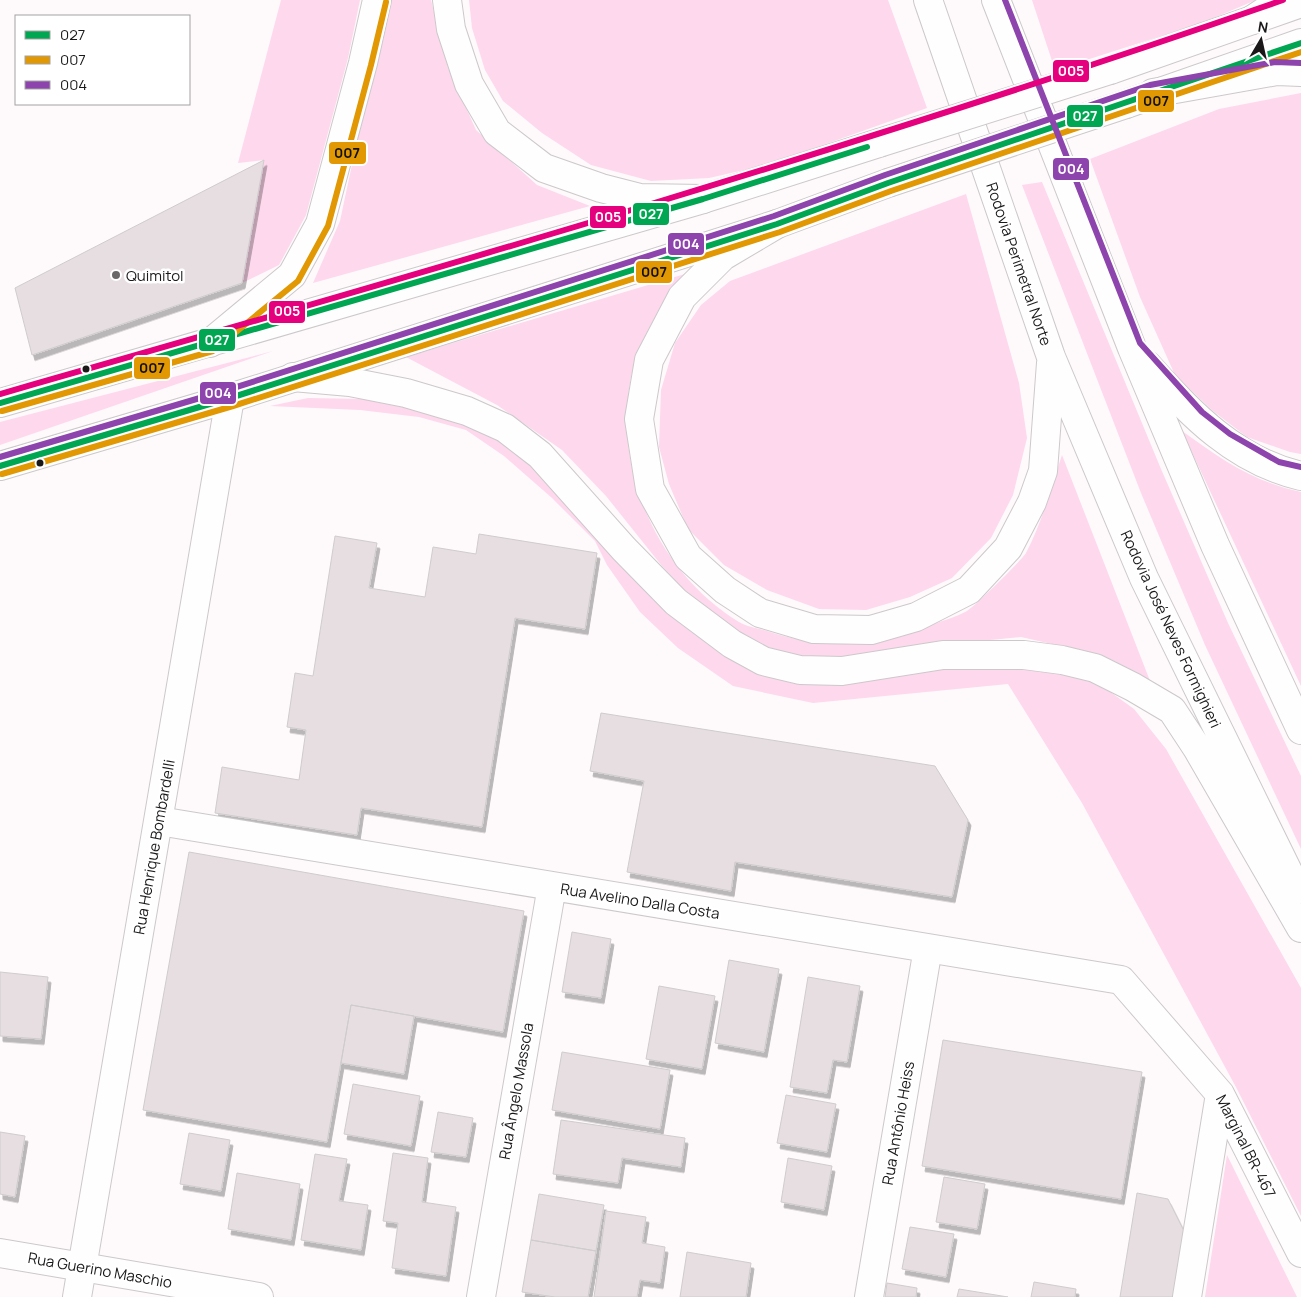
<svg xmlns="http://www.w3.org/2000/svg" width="1301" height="1297" viewBox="0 0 1301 1297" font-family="Manrope,sans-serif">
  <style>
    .grass { fill: #fed8ed }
    .building { fill: #e7dee2; stroke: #cfcccd; filter: url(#shadow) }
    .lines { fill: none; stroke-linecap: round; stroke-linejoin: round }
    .street-casing { stroke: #ccc9ca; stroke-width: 30 }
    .secondary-casing { stroke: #ccc9ca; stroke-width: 30 }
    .primary-casing { stroke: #ccc9ca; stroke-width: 30 }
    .highway-casing { stroke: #ccc9ca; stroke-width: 30 }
    .street { stroke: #fffefe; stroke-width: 28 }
    .secondary { stroke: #fffefe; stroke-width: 28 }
    .primary { stroke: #fffefe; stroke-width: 28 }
    .highway { stroke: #fffefe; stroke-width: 28 }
    .primary-bridge-casing { stroke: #ccc9ca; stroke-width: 30; stroke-linecap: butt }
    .primary-bridge { stroke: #fffefe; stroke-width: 28 }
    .bus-1-casing { stroke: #fff; stroke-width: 10 }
    .bus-2-casing { stroke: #fff; stroke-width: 10 }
    .bus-3-casing { stroke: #fff; stroke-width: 10 }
    .bus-4-casing { stroke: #fff; stroke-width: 10 }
    .bus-1 { stroke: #00a651; stroke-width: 6 }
    .bus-2 { stroke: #e19802; stroke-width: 6 }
    .bus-3 { stroke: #8e44ad; stroke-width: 6 }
    .bus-4 { stroke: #e5007d; stroke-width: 6 }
    .poi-dot { fill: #6a6768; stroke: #fff; stroke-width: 2 }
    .bus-dot { fill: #1a1819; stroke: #fff; stroke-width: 2 }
    .labels { text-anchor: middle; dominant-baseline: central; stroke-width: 5; stroke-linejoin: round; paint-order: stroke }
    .street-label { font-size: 15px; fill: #1a1819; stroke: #fff }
    .poi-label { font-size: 15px; fill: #1a1819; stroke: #fff; text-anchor: start }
    .line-badge { stroke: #fff; stroke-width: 2 }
    .badge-label { font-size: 14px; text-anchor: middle; font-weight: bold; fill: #fff }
    .pale-badge-label { font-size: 14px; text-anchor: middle; font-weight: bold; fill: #111 }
  </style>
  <defs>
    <filter id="shadow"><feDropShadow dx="3" dy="5.5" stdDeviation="0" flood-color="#0004"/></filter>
  </defs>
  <rect width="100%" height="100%" fill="#fef9fb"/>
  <path class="grass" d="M281,0H360L348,58L306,215L279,265L242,283L264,160L238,163Z
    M387,0H431L448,68L476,130L537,185L590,206L313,283L340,221Z
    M469,0H888L927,108L770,164L709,178L651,181L591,165L542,133L503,101L485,70L472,28Z
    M1032,0H1256L1202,23L1055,70Z
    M1301,93V454L1290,452L1247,437L1213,411L1175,375L1140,297L1090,159L1219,109Z
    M1042,182L1161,469L1228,623L1301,776V849L1205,645L1141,493L1022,185Z
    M966,194L1019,383L1027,438L1013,495L991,538L952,578L910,597L866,610L819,609L767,590L724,565L688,529L669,484L659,447L661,390L675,343L701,305L730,281Z
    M685,274C660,307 637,341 630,383C614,474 660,574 739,622C747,627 758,628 767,631C823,650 877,647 932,625C943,620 957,617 967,611C977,604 1020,562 1026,553C1042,523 1051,487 1062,455L1152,686L1101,655L1021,637L970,642L866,661L784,655L736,636L694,601L662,566L606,496L562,450L497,405L406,357Z
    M273,351L0,445V422Z
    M308,398L364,399L426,407L514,446L755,667L1000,663L1069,672L1102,686L1134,709L1166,749L1301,988V1216L1237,1089L1082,803L1008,684L813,703L733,686L678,648L640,612L607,565L595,541L552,498L504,456L466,430L419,417L360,410L270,406Z
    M1182,431C1221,459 1253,482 1301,492V686Z
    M1227,1155L1297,1297H1205Z"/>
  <path class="building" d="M264,160L242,283L32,355L15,288Z
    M479,534L597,553L585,629L515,618L482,827L361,808L357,835L215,813L222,767L299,780L306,730L287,727L295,673L313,676L335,536L377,543L369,588L425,597L433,547L476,554Z
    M601,713L935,766L968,820L952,897L735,862L731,891L627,872L644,781L590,771Z
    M189,852L524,911L503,1032L351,1005L327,1142L143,1110Z
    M572,932L611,939L601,998L562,992Z
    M729,960L779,969L764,1052L715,1043Z
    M0,972L48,977L41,1039L0,1036Z
    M808,977L860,986L847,1062L833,1060L827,1093L790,1087Z
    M659,986L715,996L702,1069L646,1059Z
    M351,1005L414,1016L404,1074L341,1063Z
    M943,1040L1142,1072L1121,1199L922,1166Z
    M562,1052L670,1070L660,1129L552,1110Z
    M353,1084L420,1096L411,1146L344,1134Z
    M786,1095L836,1104L827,1152L777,1143Z
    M438,1112L473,1118L466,1157L431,1152Z
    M561,1120L685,1138L681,1167L622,1158L618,1183L553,1174Z
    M0,1132L25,1136L15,1197L0,1194Z
    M189,1133L230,1140L221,1191L180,1184Z
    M393,1153L428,1158L422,1202L456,1207L446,1276L392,1268L398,1223L383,1221Z
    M315,1154L347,1159L339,1201L368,1205L361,1250L301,1240Z
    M788,1158L832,1166L824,1210L781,1202Z
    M237,1173L300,1184L291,1240L228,1229Z
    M944,1177L985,1184L977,1229L936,1222Z
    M1137,1193L1168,1199L1187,1237L1176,1297H1120Z
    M539,1194L604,1205L596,1251L531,1240Z
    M606,1211L646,1217L642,1243L665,1247L660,1283L640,1280L637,1297H594Z
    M910,1227L954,1234L946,1277L902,1269Z
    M531,1240L596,1251L588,1297H555L522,1292Z
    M687,1252L751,1263L746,1297H680Z
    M1034,1282L1076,1289L1075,1297H1031Z
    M887,1283L917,1288L916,1297H885Z
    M959,1289L1008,1297H957Z"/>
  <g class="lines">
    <g class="street-casing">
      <path id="street" d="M159,821L1121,980L1220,1094L1301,1253
        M0,1253L259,1297
        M481,1297L552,886
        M869,1297L928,948
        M1187,1297L1220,1094"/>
    </g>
    <g class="secondary-casing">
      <path id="secondary" d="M77,1297L230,398"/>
    </g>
    <g class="primary-casing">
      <path id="primary" d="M1110,70L1301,3
        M1126,104L1301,43
        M0,403L703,199L879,143
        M0,466L230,398L777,224L888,183"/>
    </g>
    <g class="highway-casing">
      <path id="highway" d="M447,0L451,29L469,84L497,132L544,168L601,188L640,198L703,199
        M928,0L1051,357L1144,578L1297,890
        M996,0L1132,348L1215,545L1301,730
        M1252,20L1282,0
        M1153,93L1277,71L1301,72
        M777,224L723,256L682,297L649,360L639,419L650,489L688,557L725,590L760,613L814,629L871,630L916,617L969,590L1008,548L1032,502L1043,471L1051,363
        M210,343L292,275L320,224L363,63L377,0
        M1147,365C1190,414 1236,461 1301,476
        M293,377L350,382L406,393L467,411L505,428L540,455L624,549L676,602L732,644L763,661L800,670L842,671L943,655H1024L1062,660L1095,668L1133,687L1172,710L1197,748L1301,928"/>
    </g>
    <use href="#street" class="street"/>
    <use href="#secondary" class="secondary"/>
    <use href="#primary" class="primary"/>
    <use href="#highway" class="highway"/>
    <g class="primary-bridge-casing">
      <path id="primary-bridge" d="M879,143L1110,70
        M888,183L1126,104"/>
    </g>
    <use href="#primary-bridge" class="primary-bridge"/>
    <g class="bus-1-casing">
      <path id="bus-1" d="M0,403L703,199L867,147
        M0,466L230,398L777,224L888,183L1301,43"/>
    </g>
    <g class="bus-2-casing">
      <path id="bus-2" d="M2,411L213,351L298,281L328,226L371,65L386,2
        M2,474L233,406L780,232L891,191L1301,52"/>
    </g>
    <g class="bus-3-casing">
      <path id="bus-3" d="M1005,0L1140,343L1202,412L1230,434L1279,462L1301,467
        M0,457L227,390L774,216L885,175L1150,85L1275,62L1301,63"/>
    </g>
    <g class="bus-4-casing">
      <path id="bus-4" d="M0,394C431,271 860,147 1283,0"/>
    </g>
    <use href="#bus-1" class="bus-1"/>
    <use href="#bus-2" class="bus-2"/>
    <use href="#bus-3" class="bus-3"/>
    <use href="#bus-4" class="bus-4"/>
  </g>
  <circle class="poi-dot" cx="116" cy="275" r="5"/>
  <g class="bus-dot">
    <circle cx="86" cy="369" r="4.5"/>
    <circle cx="40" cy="463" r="4.5"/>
  </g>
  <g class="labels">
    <g class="street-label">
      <text transform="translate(1019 264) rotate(71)">Rodovia Perimetral Norte</text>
      <text transform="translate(1171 629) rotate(65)">Rodovia José Neves Formighieri</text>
      <text transform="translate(154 847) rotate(-80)">Rua Henrique Bombardelli</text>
      <text transform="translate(640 901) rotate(9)">Rua Avelino Dalla Costa</text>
      <text transform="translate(516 1091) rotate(-80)">Rua Ângelo Massola</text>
      <text transform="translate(898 1123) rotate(-80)">Rua Antônio Heiss</text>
      <text transform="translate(1246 1146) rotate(63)">Marginal BR-467</text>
      <text transform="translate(100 1270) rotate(10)">Rua Guerino Maschio</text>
    </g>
    <g class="poi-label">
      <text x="126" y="275">Quimitol</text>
    </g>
  </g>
  <g class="line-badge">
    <rect x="1052" y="59" width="38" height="24" rx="5" fill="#e5007d"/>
    <rect x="1137" y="89" width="38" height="24" rx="5" fill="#e19802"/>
    <rect x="1066" y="104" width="38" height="24" rx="5" fill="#00a651"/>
    <rect x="328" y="141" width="39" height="24" rx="5" fill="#e19802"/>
    <rect x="1052" y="157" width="38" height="24" rx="5" fill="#8e44ad"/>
    <rect x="632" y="202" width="38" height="24" rx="5" fill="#00a651"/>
    <rect x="589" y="205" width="38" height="24" rx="5" fill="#e5007d"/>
    <rect x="667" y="232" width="38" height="24" rx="5" fill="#8e44ad"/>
    <rect x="635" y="260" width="38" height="24" rx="5" fill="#e19802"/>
    <rect x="268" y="300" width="38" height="24" rx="5" fill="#e5007d"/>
    <rect x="198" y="328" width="38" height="24" rx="5" fill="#00a651"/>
    <rect x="133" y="356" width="38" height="24" rx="5" fill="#e19802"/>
    <rect x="199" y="381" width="38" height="24" rx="5" fill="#8e44ad"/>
  </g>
  <g class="badge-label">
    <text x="1071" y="76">005</text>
    <text x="1085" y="121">027</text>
    <text x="1071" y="174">004</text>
    <text x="651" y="219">027</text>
    <text x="608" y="222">005</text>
    <text x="686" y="249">004</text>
    <text x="287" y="316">005</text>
    <text x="217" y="345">027</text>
    <text x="218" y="398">004</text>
  </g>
  <g class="pale-badge-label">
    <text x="1156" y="106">007</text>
    <text x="347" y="158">007</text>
    <text x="654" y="277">007</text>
    <text x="152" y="373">007</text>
  </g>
  <rect x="15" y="15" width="175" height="90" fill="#ffffff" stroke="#a3a3a3"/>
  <rect x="25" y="31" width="25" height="8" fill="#00a651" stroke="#a3a3a3"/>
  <text x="60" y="40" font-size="15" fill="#1a1819">027</text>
  <rect x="25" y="56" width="25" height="8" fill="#e19802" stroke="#a3a3a3"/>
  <text x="60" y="65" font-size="15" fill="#1a1819">007</text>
  <rect x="25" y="81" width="25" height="8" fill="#8e44ad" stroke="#a3a3a3"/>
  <text x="60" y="90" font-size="15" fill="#1a1819">004</text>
  <g transform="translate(1261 40) rotate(9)" stroke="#ffffff" stroke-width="4" paint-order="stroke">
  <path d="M0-4L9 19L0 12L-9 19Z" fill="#1a1819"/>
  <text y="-8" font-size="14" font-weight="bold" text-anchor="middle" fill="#1a1819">N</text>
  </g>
</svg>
